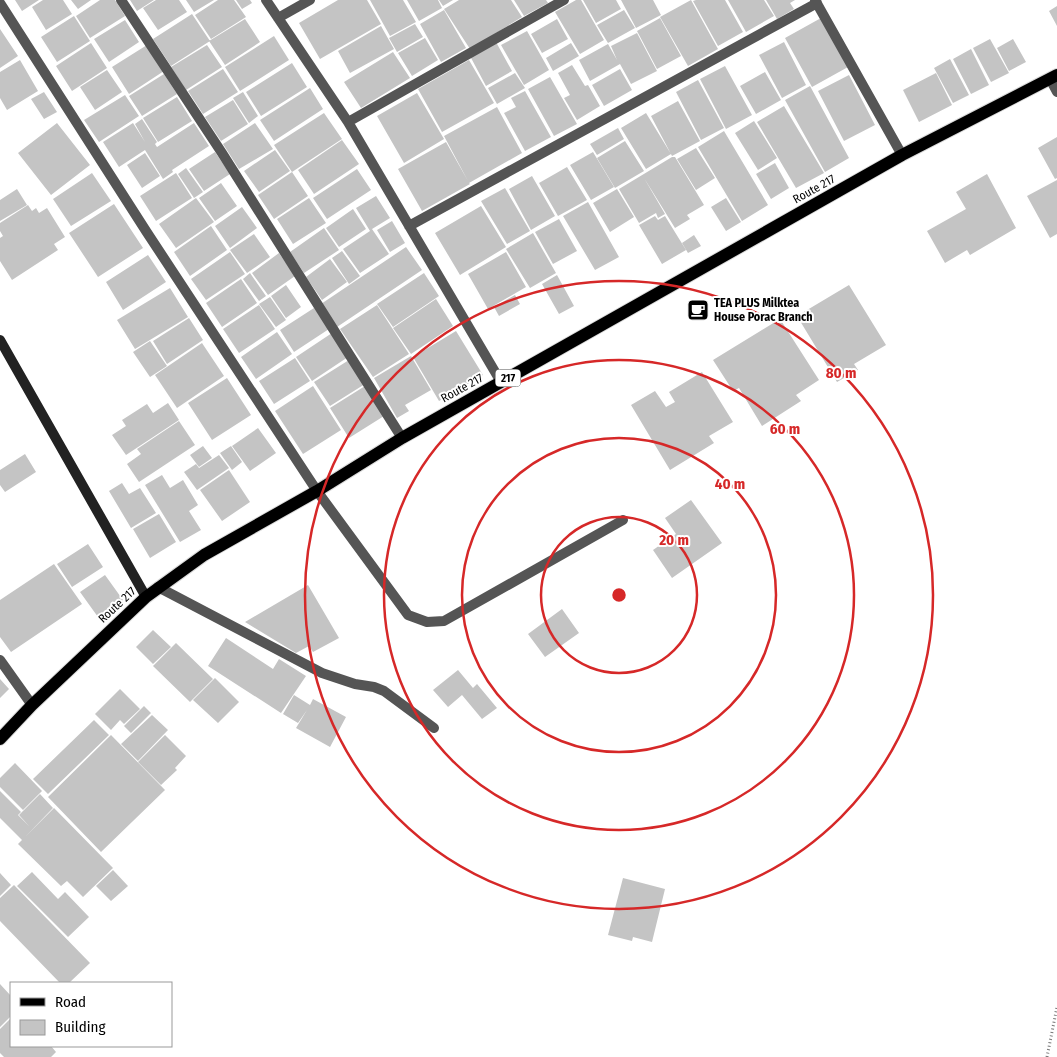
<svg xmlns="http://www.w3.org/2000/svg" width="1057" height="1057" viewBox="0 0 1057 1057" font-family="'Fira Sans Condensed',sans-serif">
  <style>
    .building { fill: #c4c4c4 }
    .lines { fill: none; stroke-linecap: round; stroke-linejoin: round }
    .primary-casing { stroke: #dbdbdb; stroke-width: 14 }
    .path { stroke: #777; stroke-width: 3; stroke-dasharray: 1 2.5; stroke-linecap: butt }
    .lane { stroke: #555; stroke-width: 10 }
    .street { stroke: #555; stroke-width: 10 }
    .secondary { stroke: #222; stroke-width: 10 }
    .primary { stroke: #000; stroke-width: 12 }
    .ring { fill: none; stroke: #d62828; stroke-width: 2.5 }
    .labels { text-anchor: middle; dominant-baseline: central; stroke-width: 4; stroke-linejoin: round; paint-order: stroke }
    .shield { fill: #fff; stroke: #4c4c4c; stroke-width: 1 }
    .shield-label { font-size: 11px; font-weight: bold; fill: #000 }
    .street-label { font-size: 12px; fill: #000; stroke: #fff }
    .poi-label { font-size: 12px; font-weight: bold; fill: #000; stroke: #fff; text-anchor: start }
    .centre { fill: #d62828; stroke: #fff; stroke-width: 2.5 }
    .ring-label { font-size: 15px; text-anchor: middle; font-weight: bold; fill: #d62828; stroke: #fff; stroke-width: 4; stroke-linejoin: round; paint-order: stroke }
  </style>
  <rect width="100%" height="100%" fill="#fff"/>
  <path class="building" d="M15,0H39L22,11Z
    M43,0H63L72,14L46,30L32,7Z
    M71,0H91L78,9Z
    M100,0H115L125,16L90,38L76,16Z
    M130,0H154L137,11Z
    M156,0H179L187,12L158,30L143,8Z
    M186,0H214L194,12Z
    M218,0H234L246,17L211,39L195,15Z
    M236,0H250L252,3L242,9Z
    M338,0H367L381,24L320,59L299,23Z
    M370,0H403L416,22L390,36Z
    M407,0H438L442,8L419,21Z
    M439,0H453L443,6Z
    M459,0H511L522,17L470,49L444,9Z
    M514,0H546L548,3L524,16Z
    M576,0H581L604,40L580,54L555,12Z
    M583,0H616L621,9L596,23Z
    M621,0H653L661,15L636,28Z
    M691,0L718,49L688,66L660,17Z
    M696,0H725L743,32L718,46L693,1Z
    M728,0H764L774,16L746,32Z
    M766,0H795L790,3L794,9L777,19Z
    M1057,6V26L1049,11Z
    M444,10L466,48L441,62L420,24Z
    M624,10L635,28L608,43L597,25Z
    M192,14L210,41L171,66L153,39Z
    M74,16L90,41L57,62L41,37Z
    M660,18L681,56L657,69L637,31Z
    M821,18L848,67L812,87L785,38Z
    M245,19L260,42L225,65L209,41Z
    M557,19L568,39L542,53L531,34Z
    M125,20L139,42L109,62L94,39Z
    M415,24L423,37L397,52L389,38Z
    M381,26L394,49L350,73L338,51Z
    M0,29L18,56L0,68Z
    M527,31L549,70L524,85L501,45Z
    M637,33L657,71L631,84L620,64L590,81L579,60L608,44L617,60L611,46Z
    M274,36L289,60L240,91L225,67Z
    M425,38L438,60L412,76L398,53Z
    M990,39L1009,73L991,82L973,48Z
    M1013,39L1026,62L1009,71L997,48Z
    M496,42L512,71L486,86L470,56Z
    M784,42L806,85L782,98L759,55Z
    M91,43L107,68L72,91L56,66Z
    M571,43L579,56L553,71L546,58Z
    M147,45L164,71L129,94L112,67Z
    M207,45L222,67L186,90L171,67Z
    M971,49L989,85L971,94L953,59Z
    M393,52L410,78L361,108L344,82Z
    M950,59L969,95L953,103L934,68Z
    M20,60L38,91L7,110L0,98V72Z
    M469,60L494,103L442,132L418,89Z
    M292,63L307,87L261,116L246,92Z
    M572,65L585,86L588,85L600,106L577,120L564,98L570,95L558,73Z
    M725,66L752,115L726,129L700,79Z
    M223,69L238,92L203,114L188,91Z
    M620,69L632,90L604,106L592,85Z
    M107,70L122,92L95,110L80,87Z
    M765,72L781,100L756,114L740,86Z
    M515,73L525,88L497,104L488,88Z
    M936,73L952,105L919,122L903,90Z
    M164,74L177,94L142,116L129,96Z
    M849,75L875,125L844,141L818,91Z
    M550,77L577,124L554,136L528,89Z
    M698,80L724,128L701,140L676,92Z
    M810,86L849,158L825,172L785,100Z
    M310,88L323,109L274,141L260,120Z
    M525,91L551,137L525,151L504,113L516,107L511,98Z
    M44,92L57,112L44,119L31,99Z
    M243,92L258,116L249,123L233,98Z
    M417,93L444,139L404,163L377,116Z
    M125,95L139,116L99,142L84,120Z
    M177,97L192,121L158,142L143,118Z
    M233,100L248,124L221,141L205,117Z
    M678,101L700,141L672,156L651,116Z
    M784,106L824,173L796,188L757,122Z
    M497,107L522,153L469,183L470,184L422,211L398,169L446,142L468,181L444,136Z
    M324,113L342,139L292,172L274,145Z
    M646,113L671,154L646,169L621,128Z
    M142,119L157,142L155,144L157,147L194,123L209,146L172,170L173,172L163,179L145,150L119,167L103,142L133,123L145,142L135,124Z
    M754,121L777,158L758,170L735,133Z
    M57,123L90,165L51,195L18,153Z
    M255,123L273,149L239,169L223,144Z
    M618,128L624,139L597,155L590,144Z
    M724,131L768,205L742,221L698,147Z
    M1057,137V178L1055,179L1038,148Z
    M342,140L359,164L314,194L298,170Z
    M625,141L644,171L615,188L597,158Z
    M696,148L715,178L696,190L677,159Z
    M275,150L290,171L259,192L244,171Z
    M215,152L230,174L204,191L189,169Z
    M593,152L614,187L591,200L570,165Z
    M145,153L160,176L142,188L127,165Z
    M672,157H675L704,205L687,215L690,219L675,228L644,178L665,214L658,218L656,213L639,223L619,189Z
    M775,163L789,188L771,199L756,174Z
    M567,167L587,200L558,216L539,183Z
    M186,168L203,192L194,198L178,174Z
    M357,169L371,190L327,219L313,198Z
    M292,172L308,196L274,219L258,195Z
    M92,173L111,201L71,226L53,199Z
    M176,173L192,198L156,221L140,196Z
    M987,174L1016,228L970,255L967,250L945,263L927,231L966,209L956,192Z
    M532,176L555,216L531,230L509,189Z
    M1057,180V234L1050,238L1027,196Z
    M221,183L237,206L215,221L199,198Z
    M505,188L530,231L507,244L481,201Z
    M17,189L27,205L0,221V200Z
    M617,189L634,217L610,232L593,203Z
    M376,196L390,218L372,229L389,254L360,273L343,249L370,231L356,208Z
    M196,198L214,222L176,248L159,224Z
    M309,198L326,223L293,244L277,219Z
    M726,198L741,222L726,231L711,207Z
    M588,202L619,257L595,270L563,216Z
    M114,204L143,248L98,277L69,233Z
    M28,205L32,211L36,208L39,213L47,208L65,237L54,244L58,250L12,280L0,261V238L3,236L0,231V223Z
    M481,206L506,247L460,275L435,233Z
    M242,207L257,228L230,248L215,226Z
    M353,209L366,229L339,247L326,228Z
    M655,216L658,220L665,216L686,250L662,264L639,225Z
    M559,219L577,251L553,264L535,232Z
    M392,221L405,243L390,252L377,230Z
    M211,226L227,250L190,276L174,252Z
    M324,228L339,250L304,273L290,252Z
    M533,233L556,273L530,288L506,249Z
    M254,234L270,257L247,273L230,250Z
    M694,235L701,246L688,253L682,243Z
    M406,247L422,270L337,327L321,304Z
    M342,251L360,276L349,284L332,258Z
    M230,252L245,274L206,300L191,279Z
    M506,252L526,287L488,309L468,274Z
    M279,253L295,276L268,295L252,273Z
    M148,255L166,282L123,310L106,282Z
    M330,259L347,282L322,300L306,277Z
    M250,273L266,296L259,301L243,279Z
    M424,273L439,296L393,327L377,304Z
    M557,275L574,306L559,314L542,284Z
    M241,279L257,303L222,327L206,303Z
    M286,285L301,307L286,318L271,296Z
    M849,285L886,345L854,364L858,370L837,382L797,316Z
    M170,288L188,317L135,349L117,320Z
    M515,295L520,304L499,316L494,307Z
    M270,297L286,320L276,327L259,304Z
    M436,299L453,326L411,354L393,328Z
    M259,305L275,329L239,353L223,329Z
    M377,305L409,354L373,377L340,329Z
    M314,308L329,329L294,352L280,330Z
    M189,318L203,340L167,364L153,341Z
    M780,319L819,380L796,395L801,401L762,426L739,388L733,391L713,360Z
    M456,331L483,375L439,401L413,357Z
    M277,332L292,354L256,379L241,357Z
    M332,333L348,357L312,381L296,357Z
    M150,341L167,366L150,377L133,352Z
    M202,343L224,376L177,408L155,375Z
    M411,356L431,390L405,405L409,411L397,418L374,378Z
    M295,358L310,381L274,404L259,381Z
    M349,360L365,384L330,406L314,382Z
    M702,372L733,422L709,436L714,443L670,470L631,405L655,391L666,407L675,402L669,392Z
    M227,378L251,415L212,440L188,403Z
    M313,386L341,430L303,454L275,411Z
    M365,386L384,416L349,438L330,408Z
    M168,403L179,420L126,455L112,435L126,426L122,420L147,404L153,413Z
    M179,421L195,445L139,482L127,464L141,454L137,449Z
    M258,428L276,453L250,471L232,446Z
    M203,446L212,458L199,467L190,455Z
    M231,446L242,462L232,470L220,453Z
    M25,454L36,472L5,492L0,485V470Z
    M219,455L229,468L197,490L184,472L196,464L199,468Z
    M229,470L250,502L222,521L200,490Z
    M162,475L170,488L183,480L198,505L189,511L201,530L180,542L145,485Z
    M122,483L129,494L140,488L156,513L131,528L109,491Z
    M691,500L722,543L672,578L653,550L676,534L665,518Z
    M159,514L176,542L150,558L133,529Z
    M88,544L103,567L72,587L57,564Z
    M54,564L82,604L11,652L0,637V600Z
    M105,575L123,600L98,617L80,592Z
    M308,585L339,638L313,652L309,646L296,653L245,622Z
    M562,609L579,633L545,657L528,634Z
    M153,630L171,647L153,664L136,647Z
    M226,638L273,669L279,659L306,676L281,713L208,666Z
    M176,643L213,679L190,702L153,666Z
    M458,670L473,688L477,684L497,708L482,719L462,695L448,707L433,690Z
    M215,678L239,702L218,723L193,700Z
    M0,679L9,689L0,698Z
    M120,689L140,709L124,724L120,720L111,730L95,714Z
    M294,695L310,705L313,699L346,717L330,747L296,728L307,710L298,723L283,714Z
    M144,706L151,713L131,733L124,726Z
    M152,715L168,730L138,761L121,744Z
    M94,720L109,735L48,794L33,779Z
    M111,735L165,790L101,852L48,797Z
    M165,735L186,756L175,768L177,770L161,785L138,762Z
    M15,763L42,791L23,810L0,787V778Z
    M0,791L21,812L18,815L29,826L19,815L40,794L53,808L25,837L54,808L113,868L83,897L67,881L61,886L18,844L22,840L0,818Z
    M113,870L128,886L111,901L96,886Z
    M32,872L58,899L65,892L89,917L68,937L17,886Z
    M0,873L11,885L0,896Z
    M623,878L665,889L652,942L633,937L632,941L608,935Z
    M14,885L90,963L69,983H60L0,921V898Z
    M0,984L11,996V1016L0,1027Z
    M11,1018V1046H51L56,1052L51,1057H4L0,1053V1029Z"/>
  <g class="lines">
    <g class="primary-casing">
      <path id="primary" d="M0,739L32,705L146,597L204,555L317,491L402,438L902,155L1057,75"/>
    </g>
    <path class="path" d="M1047,1057L1057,1007"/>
    <path class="lane" d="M317,491L408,615L427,622L444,621L623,520
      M158,587L322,673L355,684L374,687L384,691L434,728"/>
    <path class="street" d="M121,0L222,153L402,438
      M266,0L348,122L501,382
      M815,0L902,155
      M0,3L146,231L317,491
      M278,18L310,0
      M1050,79L1057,92
      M348,122L564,0
      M409,226L817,3
      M0,660L32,705"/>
    <path class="secondary" d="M0,340L146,597"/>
    <use href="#primary" class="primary"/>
  </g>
  <g class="ring">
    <circle cx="619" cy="595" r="78"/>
    <circle cx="619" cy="595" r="157"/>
    <circle cx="619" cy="595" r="235"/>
    <circle cx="619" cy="595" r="314"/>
  </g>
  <defs>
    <g id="cafe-square" transform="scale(1.125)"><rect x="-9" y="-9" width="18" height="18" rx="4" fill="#000" stroke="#fff"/><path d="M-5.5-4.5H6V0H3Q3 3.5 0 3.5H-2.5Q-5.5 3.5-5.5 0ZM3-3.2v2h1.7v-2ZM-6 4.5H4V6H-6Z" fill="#fff"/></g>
  </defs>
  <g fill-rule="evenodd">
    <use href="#cafe-square" x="698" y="310"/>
  </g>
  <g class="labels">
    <rect class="shield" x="495.5" y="369.5" width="25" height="17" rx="4"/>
    <g class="shield-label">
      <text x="508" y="378">217</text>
    </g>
    <g class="street-label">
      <text transform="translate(814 189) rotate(-29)">Route 217</text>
      <text transform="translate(462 388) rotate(-29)">Route 217</text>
      <text transform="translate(117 605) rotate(-43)">Route 217</text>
    </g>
    <g class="poi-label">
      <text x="714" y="303">TEA PLUS Milktea<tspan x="714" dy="14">House Porac Branch</tspan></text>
    </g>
  </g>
  <circle cx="619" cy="595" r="8" class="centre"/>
  <g class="ring-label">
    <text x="841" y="378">80 m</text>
    <text x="785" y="434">60 m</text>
    <text x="730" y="489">40 m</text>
    <text x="674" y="545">20 m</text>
  </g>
  <rect x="10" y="982" width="162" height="65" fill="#ffffff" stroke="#999999"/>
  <rect x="20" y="998" width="25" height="8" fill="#000000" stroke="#999999"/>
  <text x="55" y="1007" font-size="15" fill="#000000">Road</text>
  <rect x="20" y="1020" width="25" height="15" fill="#c4c4c4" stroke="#999999"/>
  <text x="55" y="1032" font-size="15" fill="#000000">Building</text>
</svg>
